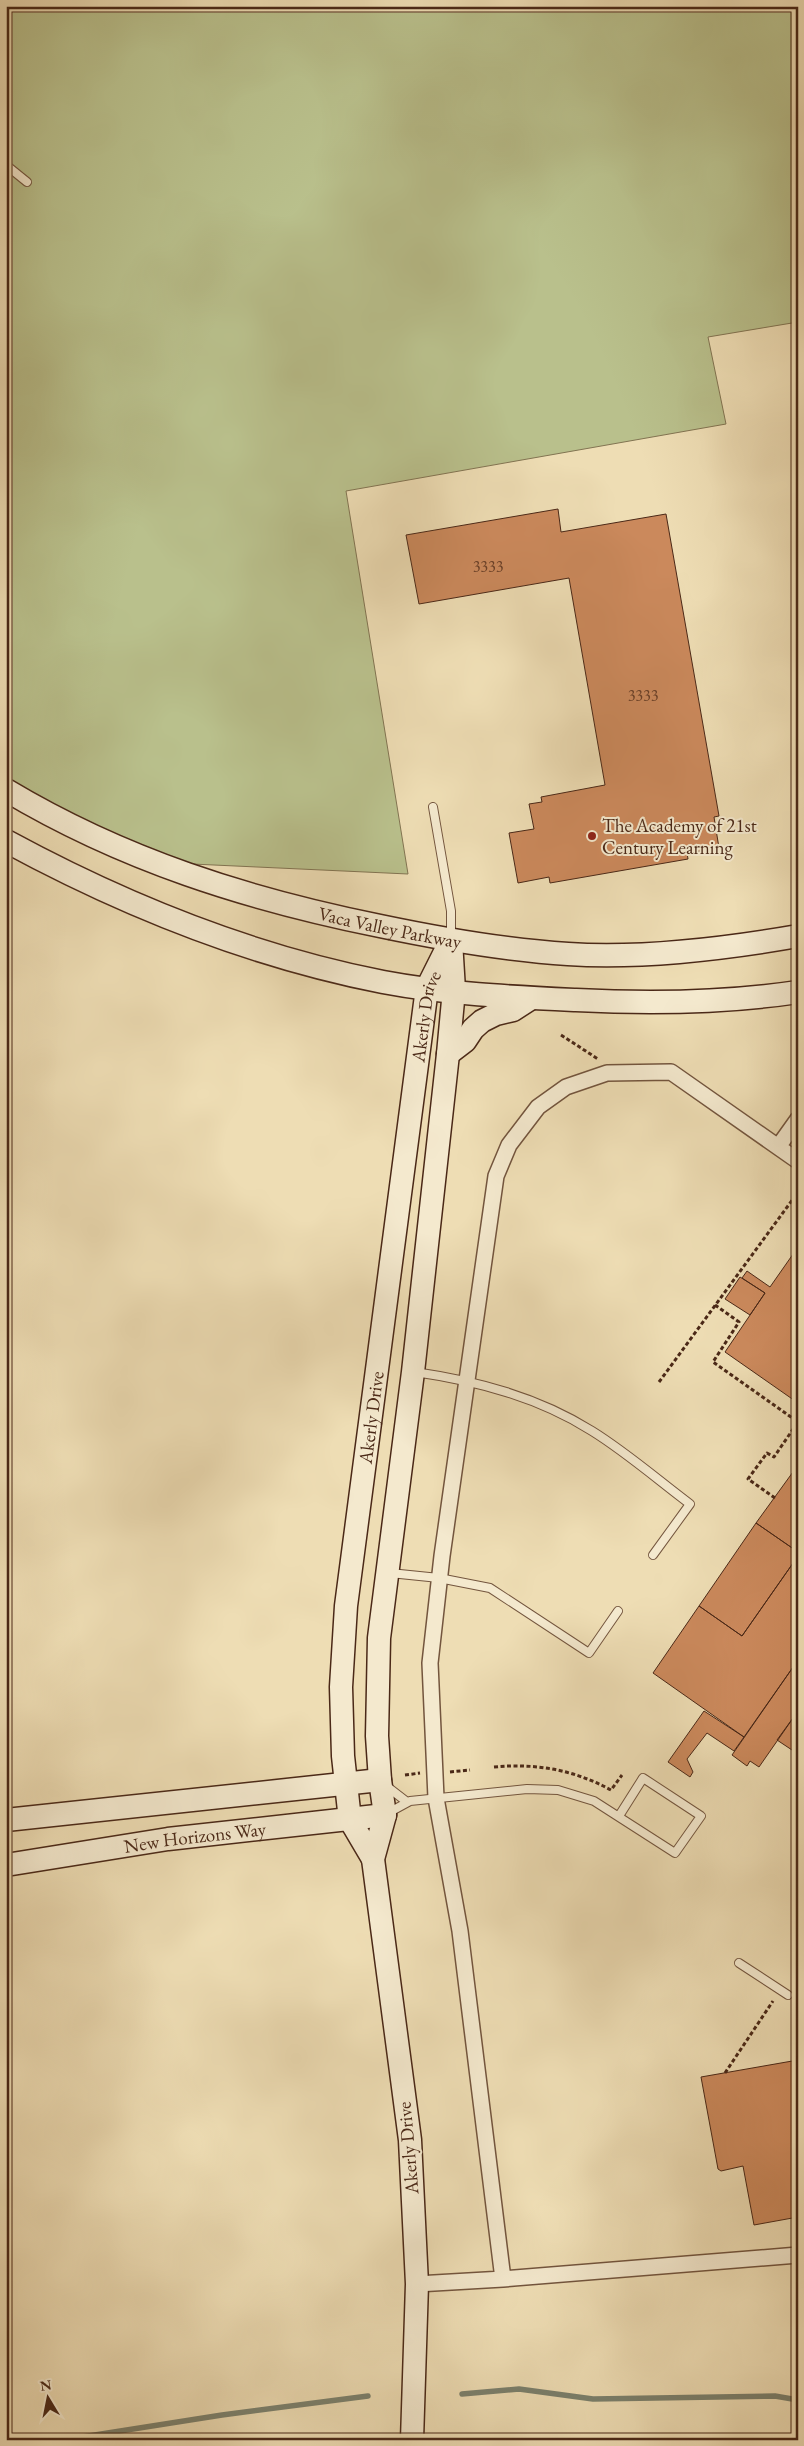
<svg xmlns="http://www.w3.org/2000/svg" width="804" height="2446" viewBox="0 0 804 2446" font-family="'EB Garamond',serif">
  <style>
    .green { fill: #b9c08c; stroke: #827452 }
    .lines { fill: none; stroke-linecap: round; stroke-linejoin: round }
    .stream { stroke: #7b816e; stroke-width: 5.5 }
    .building { fill: #cb895c; stroke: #4a2817 }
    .lane-casing { stroke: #73553e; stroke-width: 10 }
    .street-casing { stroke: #73553e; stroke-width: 18 }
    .secondary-casing { stroke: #4a2817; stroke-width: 25 }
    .path { stroke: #4a2817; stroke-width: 3; stroke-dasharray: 4 2.5; stroke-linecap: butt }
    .lane { stroke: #f4e9ce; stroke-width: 8 }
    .street { stroke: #f4e9ce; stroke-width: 15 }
    .secondary { stroke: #f4e9ce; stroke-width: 22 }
    .poi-dot { fill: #8f2418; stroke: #f4e9ce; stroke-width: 2 }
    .labels { text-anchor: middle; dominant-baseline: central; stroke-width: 4; stroke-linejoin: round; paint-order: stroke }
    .number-label { font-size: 16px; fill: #6a4028 }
    .poi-label { font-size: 19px; fill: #4a2817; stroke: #f4e9ce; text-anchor: start }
    .street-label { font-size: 19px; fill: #4a2817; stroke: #f4e9ce }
  </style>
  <rect width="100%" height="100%" fill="#eeddb4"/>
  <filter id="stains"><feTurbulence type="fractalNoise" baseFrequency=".004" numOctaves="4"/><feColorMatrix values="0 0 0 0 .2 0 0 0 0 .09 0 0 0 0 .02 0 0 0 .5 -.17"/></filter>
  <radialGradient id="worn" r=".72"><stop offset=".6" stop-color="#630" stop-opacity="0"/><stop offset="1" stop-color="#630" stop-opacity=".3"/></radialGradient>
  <path class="green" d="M6,6H798V322L708,337L726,424L346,491L408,874L149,862L6,786Z"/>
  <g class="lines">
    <path class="stream" d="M462,2394L519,2389L593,2399L775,2396L798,2400
      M63,2440L222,2415L368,2396"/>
  </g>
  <path class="building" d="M558,509L561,532L666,514L719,816L714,817L719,848L687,853L688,859L550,883L549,877L518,883L509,833L534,829L529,804L542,802L541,797L605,785L569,578L419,604L406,535Z
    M798,1247V1403L725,1352L765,1293L742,1278L747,1271L770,1287Z
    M740,1277L765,1293L750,1315L725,1299Z
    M798,1465V1552L756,1523Z
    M756,1523L798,1552V1556L742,1636L699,1606Z
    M798,1556V1660L744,1737L653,1673L699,1606L742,1636Z
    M798,1660V1711L759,1767L750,1761L747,1766L732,1755Z
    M704,1711L744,1737L734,1751L707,1733L687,1759L693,1772L690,1777L668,1762Z
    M798,1711V1754L777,1740Z
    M798,2060V2217L754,2225L743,2166L721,2171L718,2169L701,2077Z"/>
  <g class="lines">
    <g class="lane-casing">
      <path id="lane" d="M6,165L27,182
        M433,807L451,911V939
        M415,1372C477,1381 538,1397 592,1431C626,1452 658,1480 690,1504L653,1555
        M390,1573L439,1578L490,1588L589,1653L618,1611
        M385,1785L407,1802
        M388,1813L410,1801L527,1789L558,1790L594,1801L675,1853L701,1816L643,1778L619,1816
        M739,1963L788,1995"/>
    </g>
    <g class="street-casing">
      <path id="street" d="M778,1147L798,1119
        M503,2279L460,1931L436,1798L430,1663L442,1556L496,1176L509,1145L538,1107L566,1087L607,1073L671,1072L798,1161
        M417,2284L503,2279L798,2255"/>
    </g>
    <g class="secondary-casing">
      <g id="secondary">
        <path id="s1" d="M6,790C123,860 247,899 380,926C442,939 504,950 568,954C643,959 723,949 798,936"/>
        <path d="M6,841C124,905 251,956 383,982C446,994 512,997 576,1000C650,1004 724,1003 798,992"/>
        <path d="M448,1054L465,1041L473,1029L482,1021L496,1014L513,1010L530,999"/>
        <path d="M6,1820L380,1780"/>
        <path id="s2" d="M373,1859L350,1820L343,1756L341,1687L346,1606L427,988L450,942"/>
        <path id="s3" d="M6,1865L168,1839L385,1815"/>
        <path d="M412,2440L417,2284L410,2140L373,1859L385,1815L380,1780L377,1736L379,1638L413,1372L448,1054L454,990L451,941"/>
      </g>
    </g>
    <path class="path" d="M561,1035L598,1059
      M715,1305L739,1322L713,1362L798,1422
      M659,1382L796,1195
      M775,1498L748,1479L767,1453L774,1457L798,1422
      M494,1767C537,1763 574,1770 611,1790L622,1775
      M450,1772L470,1770
      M405,1775L420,1773
      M725,2073L773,2001"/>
    <use href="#lane" class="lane"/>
    <use href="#street" class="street"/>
    <use href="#secondary" class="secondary"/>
  </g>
  <circle class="poi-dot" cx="592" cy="836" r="5"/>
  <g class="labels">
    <g class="number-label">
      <text x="488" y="566">3333</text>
      <text x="643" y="695">3333</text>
    </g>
    <g class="poi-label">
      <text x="602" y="825">The Academy of 21st<tspan x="602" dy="22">Century Learning</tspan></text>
    </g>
    <g class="street-label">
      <text stroke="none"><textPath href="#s1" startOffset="410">Vaca Valley Parkway</textPath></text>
      <text stroke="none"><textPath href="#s2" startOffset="855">Akerly Drive</textPath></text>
      <text stroke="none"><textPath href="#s2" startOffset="450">Akerly Drive</textPath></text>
      <text stroke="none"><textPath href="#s3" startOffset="191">New Horizons Way</textPath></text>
      <text transform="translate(408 2148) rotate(-95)">Akerly Drive</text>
    </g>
  </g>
  <rect width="804" height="2446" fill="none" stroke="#eeddb4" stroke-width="25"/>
  <rect x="8" y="8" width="789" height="2431" fill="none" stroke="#4a2817" stroke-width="2.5"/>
  <rect x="12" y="12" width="779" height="2421" fill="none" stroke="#4a2817"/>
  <g transform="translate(48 2398) rotate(350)" stroke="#f4e9ce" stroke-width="4" paint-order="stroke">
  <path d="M0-4L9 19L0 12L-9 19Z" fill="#4a2817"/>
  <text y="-8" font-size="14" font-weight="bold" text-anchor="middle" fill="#4a2817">N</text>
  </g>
  <rect width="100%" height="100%" filter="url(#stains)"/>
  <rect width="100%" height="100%" fill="url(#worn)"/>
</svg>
